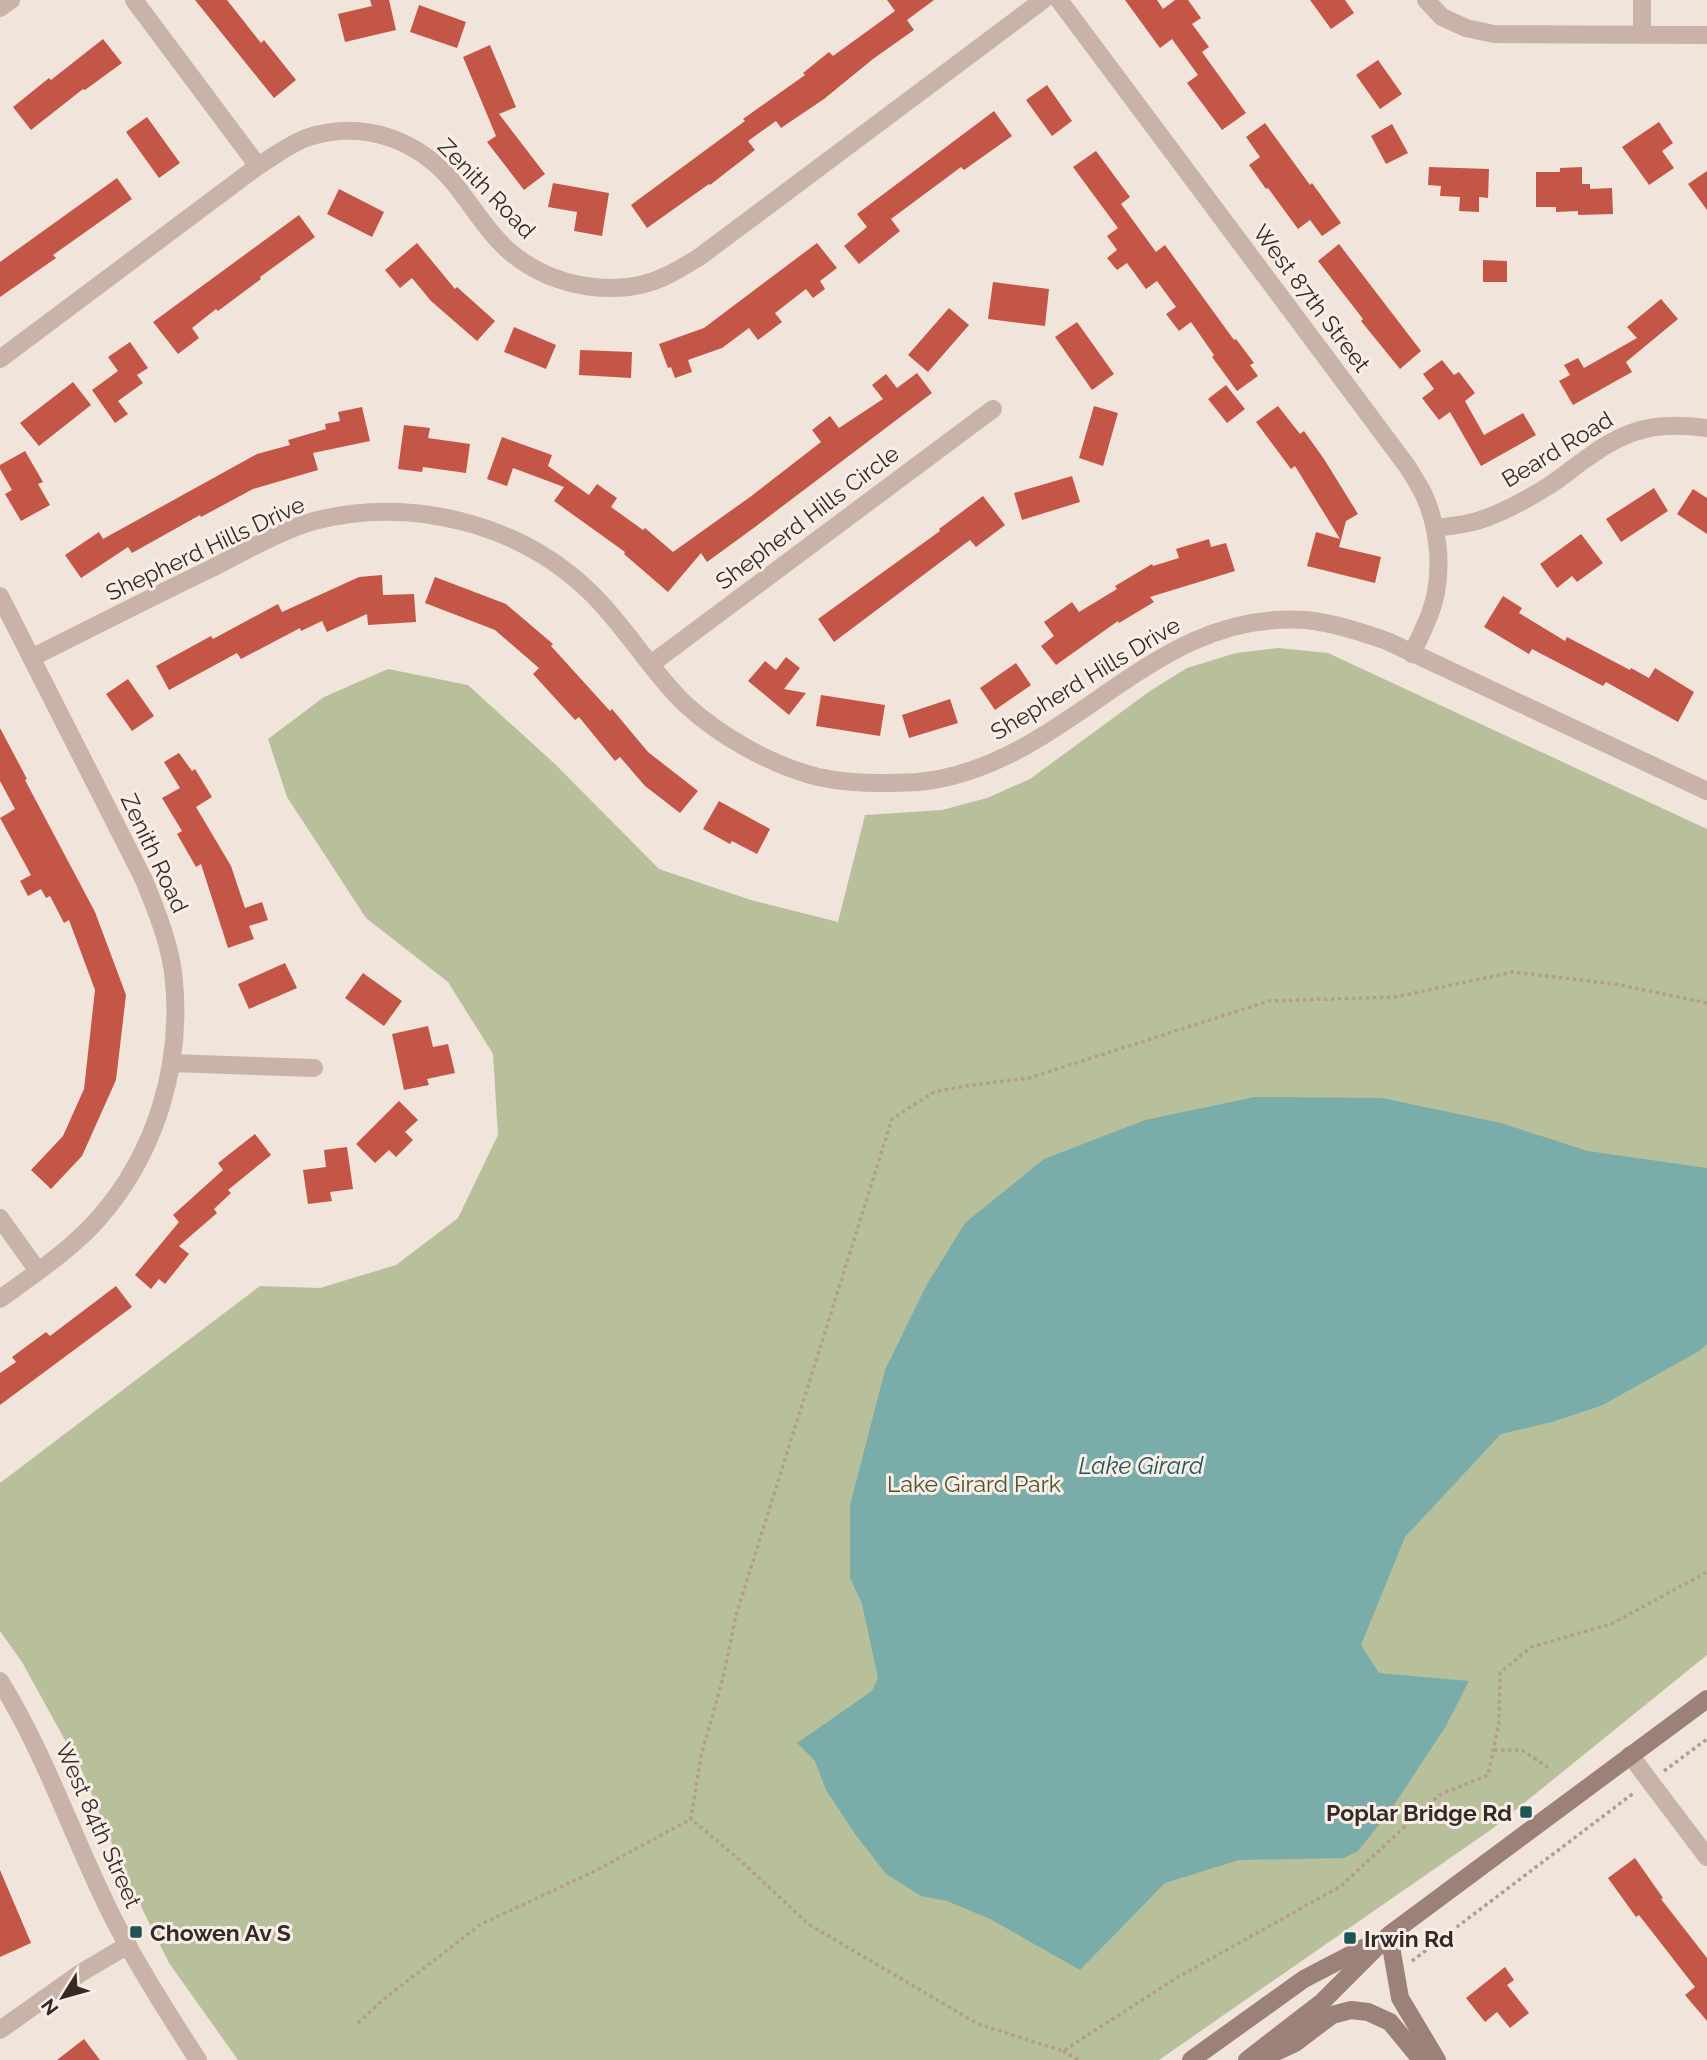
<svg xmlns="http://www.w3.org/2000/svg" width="1707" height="2060" viewBox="0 0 1707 2060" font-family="Raleway,sans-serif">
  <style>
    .green { fill: #b8c09b }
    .water { fill: #7aada9 }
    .building { fill: #c35647 }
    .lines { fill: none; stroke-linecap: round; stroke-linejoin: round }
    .path { stroke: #b59c91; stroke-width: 3.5; stroke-dasharray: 3.5 3.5; stroke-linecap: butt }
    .minor { stroke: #c9b2a7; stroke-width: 18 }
    .tertiary { stroke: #c9b2a7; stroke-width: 18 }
    .secondary { stroke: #9c8178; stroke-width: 18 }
    .poi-dot { fill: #1e5653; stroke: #f9eee7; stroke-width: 2.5 }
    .labels { text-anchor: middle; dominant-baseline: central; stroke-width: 6; stroke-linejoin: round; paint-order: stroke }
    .street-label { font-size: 23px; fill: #352a27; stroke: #f9eee7 }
    .park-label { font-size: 23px; fill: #49532c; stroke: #f9eee7 }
    .poi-label { font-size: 23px; font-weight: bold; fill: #352a27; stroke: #f9eee7; text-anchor: start }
    .water-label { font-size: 24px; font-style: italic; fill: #1e5653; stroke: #f9eee7 }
  </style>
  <rect width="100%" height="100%" fill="#f1e4db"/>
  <path class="green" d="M1278,648L1328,653L1707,829V1655L1492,1829L1159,2060H238L169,1963L121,1866L83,1773L22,1662L0,1631V1483L260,1286L320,1288L396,1265L458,1218L498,1135L493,1054L448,982L366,918L287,797L268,739L324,697L388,669L468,685L555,764L659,869L751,900L838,922L865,815L942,810L987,798L1030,779L1150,691L1187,668L1236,653Z"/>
  <path class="water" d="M1255,1097L1382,1098L1501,1123L1588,1151L1707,1168V1344L1699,1351L1603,1405L1552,1422L1501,1434L1405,1537L1361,1645L1379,1673L1469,1681L1446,1726L1390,1811L1358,1851L1344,1858L1239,1860L1165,1883L1080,1970L990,1919L947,1901L921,1896L886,1874L855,1834L826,1790L815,1761L797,1743L872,1691L878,1678L862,1604L850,1578V1505L885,1370L926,1286L965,1223L1044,1159L1145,1120Z"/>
  <path class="building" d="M195,0H227L261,43L264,40L296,80L274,98Z
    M370,0H389L396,30L345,42L338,14L372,6Z
    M887,0H934L907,20L914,30L873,59L824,99L781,128L776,121L748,141L755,150L710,185L709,184L647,228L631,205L745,121L743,119L805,75L803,73L829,52L833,56L895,11Z
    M1125,0H1157L1163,9L1175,0H1188L1201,18L1192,24L1209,47L1202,52L1246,113L1222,130L1187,83L1198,75L1172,39L1160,48Z
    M1310,0H1345L1354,13L1331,29Z
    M419,5L466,22L457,48L410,32Z
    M103,39L122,63L85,90L83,89L31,130L13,107L49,78L51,80Z
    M490,45L516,107L499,114L545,174L524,190L487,142L496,136L463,57Z
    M1378,60L1402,94L1380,109L1356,75Z
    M1047,85L1072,121L1052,136L1026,100Z
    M994,111L1012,136L964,170L961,167L891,219L900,231L859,264L844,246L867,227L857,214Z
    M147,117L180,163L159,178L126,132Z
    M1659,122L1673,143L1662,151L1674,168L1649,185L1622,147Z
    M1265,123L1310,185L1312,183L1341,223L1322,236L1310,220L1298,229L1268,188L1266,189L1249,165L1260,157L1246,137Z
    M1392,124L1408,153L1386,164L1371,136Z
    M1096,151L1130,197L1121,204L1156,252L1165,245L1234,340L1236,339L1254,363L1250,365L1258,376L1237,391L1212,357L1214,355L1191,322L1179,331L1166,314L1176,307L1157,281L1146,289L1127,263L1117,270L1107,258L1117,250L1107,236L1118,228L1073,167Z
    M1429,167L1489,169L1488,198L1479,197V212L1459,211L1460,197L1440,196L1441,186L1428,185Z
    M1582,167V184H1590V189L1612,188L1613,214L1578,215V211L1556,212V207H1536V172H1560V168Z
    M1707,171V210L1688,184Z
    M117,178L132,199L53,255L56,258L0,297V262Z
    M553,183L609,193L602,236L574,231L577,212L548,207Z
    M339,189L384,212L372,237L327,214Z
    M299,215L315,237L260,277L261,279L218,311L216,309L192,328L199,338L178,354L153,322Z
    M417,243L455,289L457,287L495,321L477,341L431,301L412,278L400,288L385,270Z
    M817,243L837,268L820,281L825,289L813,298L806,289L775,313L782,322L758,340L749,328L722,348L688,360L692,372L675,378L671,367L668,368L659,344L704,328Z
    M1339,244L1421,351L1400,369L1361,321L1363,319L1318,261Z
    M1483,260L1507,261V282H1483Z
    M993,282L1049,289L1045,326L988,319Z
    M1661,299L1678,319L1626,362L1632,372L1573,405L1559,381L1570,375L1564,365L1578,358L1584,368L1637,338L1627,327Z
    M949,308L969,325L928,372L908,355Z
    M1077,322L1114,374L1092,390L1055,337Z
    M514,327L556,345L546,369L504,352Z
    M130,342L148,368L137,375L143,383L118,401L128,414L115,423L92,390L118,371L108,357Z
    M580,350L632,352L631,378L579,375Z
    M1442,360L1454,375L1459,372L1475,393L1465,401L1484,435L1523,413L1536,435L1481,466L1450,412L1439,420L1422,398L1434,389L1423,374Z
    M917,373L932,393L755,527L707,562L701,553L668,592L624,554L625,552L554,501L564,487L513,468L507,486L487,479L502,437L552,455L548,466L589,495L597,484L617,498L611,507L643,530L645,528L673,552L750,497L821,442L812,430L830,416L839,428L883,399L872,385L886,374L897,388Z
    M73,382L91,405L39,446L20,423Z
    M1226,385L1245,409L1227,423L1208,399Z
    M1094,406L1118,413L1103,466L1079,458Z
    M1278,406L1300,434L1304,431L1324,459L1358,514L1346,521L1339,547L1381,557L1375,583L1307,566L1316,532L1340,539L1295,466L1291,469L1256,422Z
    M362,407L370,441L313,453L318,470L253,489L201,517L200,515L132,553L128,547L81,578L65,555L99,532L103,539L257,454L290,445L288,440L326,429L325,424L340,421L338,412Z
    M404,425L430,428L428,438L470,444L466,473L423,467L422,472L398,469Z
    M25,451L43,482L38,484L50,505L21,521L5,494L12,490L0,469V465Z
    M1072,476L1080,502L1022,520L1014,493Z
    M1654,488L1668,511L1621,542L1606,519Z
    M1693,489L1707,498V534L1677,514Z
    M983,496L1005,525L976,547L970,540L834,642L818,619L940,531L939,529Z
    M1581,534L1603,563L1577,582L1572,576L1557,588L1540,564Z
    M1209,539L1211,547L1226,543L1235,571L1150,597L1154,602L1119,623L1118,621L1056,665L1041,646L1054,636L1044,622L1072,602L1079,612L1117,589L1115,586L1152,564L1153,566L1179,558L1176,549Z
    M382,575L383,595L414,594L416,622L368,625L367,614L327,632L322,621L301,631L300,628L241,659L237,653L169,690L156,666L211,636L213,639L278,604L282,612L359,577Z
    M435,577L506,604L553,644L551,646L610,711L612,709L648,752L698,791L680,813L645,786L620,757L615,761L579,717L575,720L533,674L539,668L495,630L425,603Z
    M1503,596L1522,608L1519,613L1565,641L1567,637L1630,670L1631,668L1649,678L1655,668L1694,692L1678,722L1606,682L1603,686L1532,649L1529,654L1484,627Z
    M786,657L800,668L784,689L806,693L789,715L748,681L765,661L776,670Z
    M1016,663L1031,685L995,710L980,688Z
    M128,679L154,716L132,731L106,694Z
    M821,695L885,705L880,736L816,726Z
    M950,699L958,723L909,738L902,715Z
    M0,728L27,779L25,780L95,912L126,995L116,1080L82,1156L51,1189L31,1170L63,1136L84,1089L95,990L69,920L64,923L50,896L46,898L41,889L28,896L20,881L31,875L0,818L15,809L0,781Z
    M179,753L192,771L195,769L212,797L196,807L231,866L245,908L262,902L268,920L249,926L254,939L228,948L201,864L196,867L177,834L182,831L162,798L180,788L164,762Z
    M719,801L770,829L757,854L732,841L730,844L703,829Z
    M285,963L297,988L249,1009L238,984Z
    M363,973L402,1001L384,1026L345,998Z
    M428,1026L433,1047L448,1044L455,1073L427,1079L429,1085L404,1090L392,1034Z
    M399,1101L418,1120L405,1132L413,1140L396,1157L389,1150L375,1163L356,1144Z
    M255,1134L271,1155L228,1190L231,1193L214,1209L217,1213L179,1246L189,1254L165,1284L159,1279L151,1289L135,1275L179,1222L173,1215L223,1170L218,1163Z
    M347,1147L353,1189L330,1192L332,1201L308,1204L303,1170L326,1167L324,1150Z
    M116,1286L132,1307L0,1405V1373L16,1362L12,1357L46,1332L50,1336Z
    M1635,1858L1663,1898L1661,1899L1707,1958V2021L1685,1995L1695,1987L1639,1915L1636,1917L1608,1878Z
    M0,1870L31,1943L0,1957Z
    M1505,1967L1514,1980L1507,1985L1529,2013L1510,2028L1497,2012L1485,2022L1466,1998Z
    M84,2039L100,2060H57Z"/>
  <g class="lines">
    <path class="path" d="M1707,1003L1615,984L1513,972L1395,997L1269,1001L1029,1078L966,1086L934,1092L892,1119L736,1615L723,1678L701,1756L691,1819L742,1862L808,1924L978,2024L1063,2051L1178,1977L1341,1886L1439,1795L1488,1775L1499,1722L1500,1673L1531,1647L1611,1624L1707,1572
      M1494,1750H1522L1549,1768
      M1664,1771L1707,1739
      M1412,1961L1635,1792
      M358,2023L384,1999L481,1924L593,1872L691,1819
      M1063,2051L1079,2060"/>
    <path class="minor" d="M134,0L258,166
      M1059,0L1407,466C1413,476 1419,485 1424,495C1437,524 1442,560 1436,592C1432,614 1421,634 1412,654
      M1426,0L1442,17L1466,28L1494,34L1707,35
      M1642,35V0
      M0,359L258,166C274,156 291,143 309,137C363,120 417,139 453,182C472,205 487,232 510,252C553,288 620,300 670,274C680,269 689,263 698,258L1043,0
      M1435,528C1449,526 1464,525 1477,521C1503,513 1528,499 1550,485C1564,476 1576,465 1590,456C1629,427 1660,422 1707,428
      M0,596L144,880C157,912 171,946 174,981C182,1067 155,1154 99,1218C71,1250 34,1274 0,1299
      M31,658C91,628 150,598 210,569C242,553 279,531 314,521C410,496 520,523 591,593C626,627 650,670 685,704C721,737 771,765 818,777C850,784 885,784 918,782C961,778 1003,760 1039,738C1127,685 1196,612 1306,620C1334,623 1361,632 1387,641L1707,791
      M651,664L993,409
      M171,1063L314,1068
      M0,1218L38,1271
      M1630,1755L1707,1857
      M0,2030L79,1974L128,1945"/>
    <path class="tertiary" d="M0,8L11,0
      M0,1681C47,1757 73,1839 113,1918C138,1967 168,2014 198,2060"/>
    <path class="secondary" d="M1389,1935L1400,1998L1437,2060
      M1191,2060L1304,1979L1373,1943
      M1247,2060L1322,2002L1389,1935L1707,1699
      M1259,2060L1295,2043L1332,2015L1351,2010L1368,2012L1390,2022L1418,2056L1428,2060"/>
  </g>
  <g class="poi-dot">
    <rect x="1519" y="1805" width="14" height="14" rx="3.5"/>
    <rect x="129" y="1925" width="14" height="14" rx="3.5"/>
    <rect x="1343" y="1931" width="14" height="14" rx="3.5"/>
  </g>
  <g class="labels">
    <g class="street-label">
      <text transform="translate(487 188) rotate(46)">Zenith Road</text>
      <text transform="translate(1312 298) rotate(53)">West 87th Street</text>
      <text transform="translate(1557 449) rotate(-31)">Beard Road</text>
      <text transform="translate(807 517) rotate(-37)">Shepherd Hills Circle</text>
      <text transform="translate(205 548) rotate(-25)">Shepherd Hills Drive</text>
      <text transform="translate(1085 678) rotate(-31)">Shepherd Hills Drive</text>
      <text transform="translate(155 853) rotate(65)">Zenith Road</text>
      <text transform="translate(99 1825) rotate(66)">West 84th Street</text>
    </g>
    <g class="park-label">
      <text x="974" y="1483">Lake Girard Park</text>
    </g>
    <g class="poi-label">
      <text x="1512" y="1812" text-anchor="end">Poplar Bridge Rd</text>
      <text x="150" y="1932">Chowen Av S</text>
      <text x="1364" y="1938">Irwin Rd</text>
    </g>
    <g class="water-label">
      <text x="1141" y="1465">Lake Girard</text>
    </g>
  </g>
  <g transform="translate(63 1997) rotate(233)" stroke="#f9eee7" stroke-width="5" paint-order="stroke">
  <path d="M0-5L12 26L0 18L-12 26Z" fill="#352a27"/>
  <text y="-10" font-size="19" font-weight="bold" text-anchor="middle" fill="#352a27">N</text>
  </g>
</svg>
